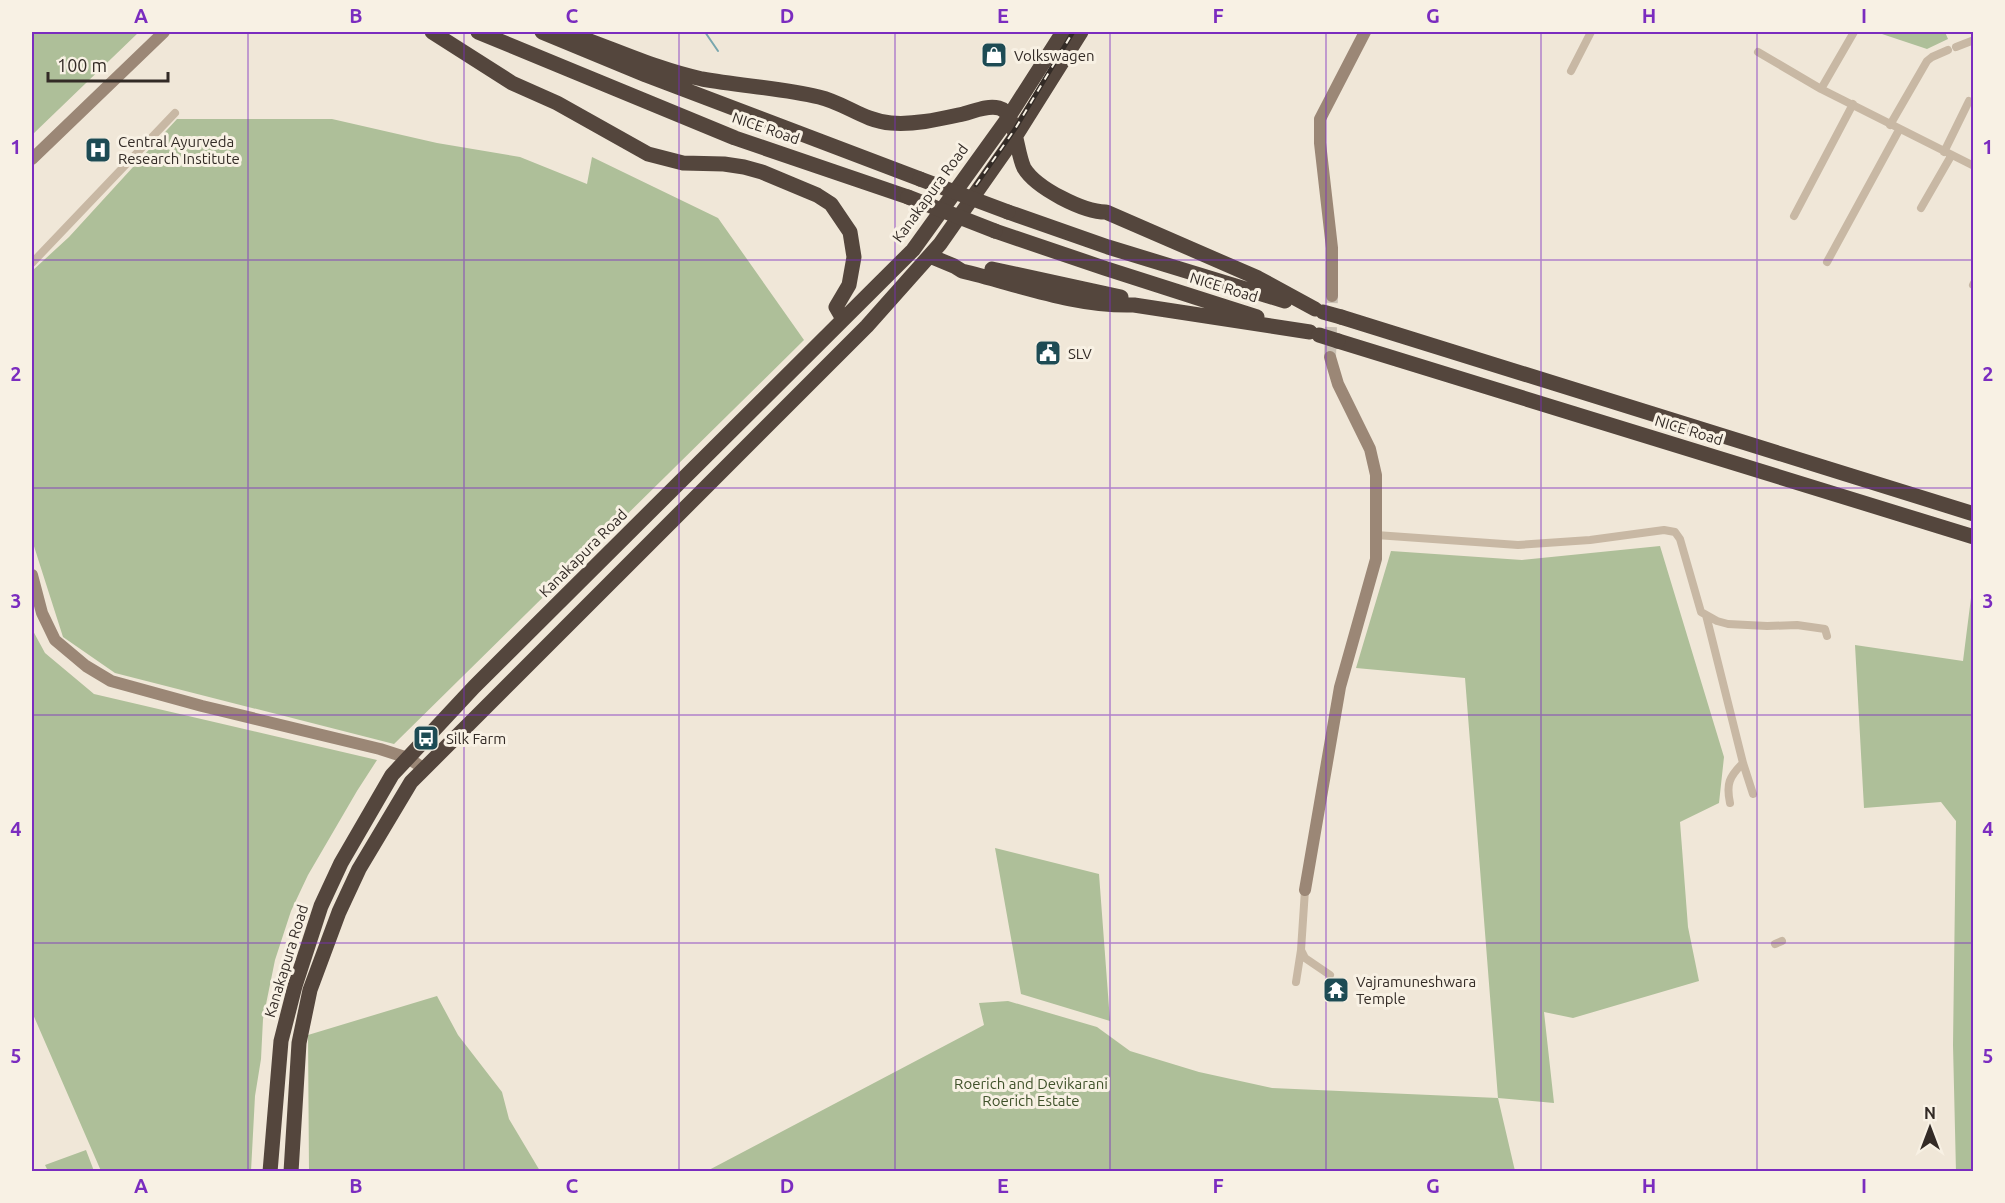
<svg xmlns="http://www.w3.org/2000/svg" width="2005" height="1203" viewBox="0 0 2005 1203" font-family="Ubuntu,sans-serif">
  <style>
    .green { fill: #aebf99 }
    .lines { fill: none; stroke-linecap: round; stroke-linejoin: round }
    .stream { stroke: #78a6ad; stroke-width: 2 }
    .secondary-tunnel { stroke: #cac1b4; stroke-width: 12; stroke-dasharray: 12 6; stroke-linecap: butt }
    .street { stroke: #c8b8a4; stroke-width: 8 }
    .secondary { stroke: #9b8776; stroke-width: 12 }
    .highway { stroke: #54463d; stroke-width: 15 }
    .rail-casing { stroke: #332b26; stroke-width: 4.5 }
    .rail { stroke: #f8f1e4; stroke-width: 2; stroke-dasharray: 7; stroke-linecap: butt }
    .highway-bridge { stroke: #54463d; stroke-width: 15 }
    .grid { fill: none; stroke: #7b2cbf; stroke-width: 1.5; stroke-opacity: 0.55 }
    .labels { text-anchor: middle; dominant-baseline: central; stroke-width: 6; stroke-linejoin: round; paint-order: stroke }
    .poi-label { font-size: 15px; fill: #332b26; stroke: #f8f1e4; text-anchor: start }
    .street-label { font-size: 15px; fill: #332b26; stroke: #f8f1e4 }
    .park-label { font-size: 15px; fill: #3f512a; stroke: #f8f1e4 }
    .neatline { fill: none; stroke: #7b2cbf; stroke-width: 2 }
    .grid-label { font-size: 20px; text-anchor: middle; font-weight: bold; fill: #7b2cbf }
  </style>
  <rect width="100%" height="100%" fill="#f0e7d8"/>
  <path class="green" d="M32,32H139L32,135Z
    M1876,32H1945L1948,39L1927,49Z
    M177,119H332L437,143L520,157L587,184L592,157L718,218L804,340L394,744L115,673L63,637L32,540V271L69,237Z
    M1660,546L1724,757L1719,803L1680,822L1688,927L1699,981L1573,1018L1544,1012L1554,1103L1498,1098L1515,1171H707L984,1025L979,1003L1008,1001L1097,1027L1130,1051L1199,1072L1272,1088L1498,1098L1465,678L1356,668L1391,551L1522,560Z
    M1973,582L1974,1171L1956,1172L1953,1045L1956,821L1941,802L1864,808L1855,645L1963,661Z
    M32,629L45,653L94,694L377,760L357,791L308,875L291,911L275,960L263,1019L261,1059L255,1096L251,1171H101L32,1012Z
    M995,848L1099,874L1110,1021L1021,994Z
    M437,996L458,1035L502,1092L509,1119L540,1171H309L308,1035Z
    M86,1150L94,1171H48L45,1165Z"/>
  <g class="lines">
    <path class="stream" d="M705,32L718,51"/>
    <path class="secondary-tunnel" d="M1330,357L1332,296"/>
    <path class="street" d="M1956,47L1974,40
      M1758,52L1821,89L1974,166
      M1571,71L1591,32
      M1821,89L1854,32
      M1890,125L1927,61L1932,57L1948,50
      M1944,152L1969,101
      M1921,208L1951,156
      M1794,216L1853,104
      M1827,262L1899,130
      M32,263L175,113
      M1973,285L1974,283
      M1376,535L1518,545L1590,540L1664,530L1675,532L1680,539L1701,612L1717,621L1728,624L1767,626L1797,625L1825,629L1827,636
      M1706,615L1743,763L1753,794
      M1730,803C1726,784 1729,777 1743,763
      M1305,890L1301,950L1305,958L1330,975
      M1775,944L1782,941
      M1296,982L1301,950"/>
    <path class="secondary" d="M32,159L164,32
      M1332,296V248L1320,143V119L1365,32
      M32,575L42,613L55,640L86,666L111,681L202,706L380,749L408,758L423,768
      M1305,890L1340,687L1376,559V475L1370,449L1338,384L1330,357"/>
    <path class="highway" d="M432,32L512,83L557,103L648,154L683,163L724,164L744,167L762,172L817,195L831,204L850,232L854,257L849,285L836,307L843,319
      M478,32L735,138L908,197
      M542,32L646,75L920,179
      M565,32C610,47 655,69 702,79C741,86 781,88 819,97C845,103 864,121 891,123C915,125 940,119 963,114C975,111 987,105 999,108C1016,112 1016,152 1024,168C1036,188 1083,212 1106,212L1258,278L1315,309
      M1008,212L1108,247L1285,301
      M995,231L1104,268L1257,317
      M930,256L954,266L962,271C1017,284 1076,307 1134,305L1310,332
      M992,269L1121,297
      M1341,317L1974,514
      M1338,341L1974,537
      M270,1172L281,1041L295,986L321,906L341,863L392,775L474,687L913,250L1006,121L1063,32
      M291,1172L299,1043L310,990L339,912L359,869L411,782L867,326L940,244L1015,137L1081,32"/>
    <g class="rail-casing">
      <path id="rail" d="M976,185L1015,129L1073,32"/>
    </g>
    <use href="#rail" class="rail"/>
    <path class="highway-bridge" d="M920,179L1008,212
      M908,197L995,231
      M1323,312L1341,317
      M1319,335L1338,341"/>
  </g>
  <path class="grid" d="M248,32V1172M464,32V1172M679,32V1172M895,32V1172M1110,32V1172M1326,32V1172M1541,32V1172M1757,32V1172M32,260H1974M32,488H1974M32,715H1974M32,943H1974"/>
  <defs>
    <g id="shop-square" transform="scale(1.35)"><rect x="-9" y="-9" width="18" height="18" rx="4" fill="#1d4b54" stroke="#f8f1e4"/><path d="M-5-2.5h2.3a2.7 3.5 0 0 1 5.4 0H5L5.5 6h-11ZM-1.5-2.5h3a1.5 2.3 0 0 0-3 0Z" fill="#fff"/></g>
    <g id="hospital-square" transform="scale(1.35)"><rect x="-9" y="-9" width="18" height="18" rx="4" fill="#1d4b54" stroke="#f8f1e4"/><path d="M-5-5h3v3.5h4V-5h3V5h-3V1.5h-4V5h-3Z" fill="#fff"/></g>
    <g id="civic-square" transform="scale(1.35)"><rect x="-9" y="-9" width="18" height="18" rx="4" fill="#1d4b54" stroke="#f8f1e4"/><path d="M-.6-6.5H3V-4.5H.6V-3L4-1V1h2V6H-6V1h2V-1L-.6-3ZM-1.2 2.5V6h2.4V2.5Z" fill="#fff"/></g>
    <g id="bus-square" transform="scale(1.35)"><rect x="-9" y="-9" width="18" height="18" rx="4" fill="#1d4b54" stroke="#f8f1e4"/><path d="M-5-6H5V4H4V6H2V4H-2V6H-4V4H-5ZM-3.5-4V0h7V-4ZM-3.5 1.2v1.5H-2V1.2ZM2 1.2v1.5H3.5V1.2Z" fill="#fff"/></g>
    <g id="temple-square" transform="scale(1.35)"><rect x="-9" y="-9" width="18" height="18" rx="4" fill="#1d4b54" stroke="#f8f1e4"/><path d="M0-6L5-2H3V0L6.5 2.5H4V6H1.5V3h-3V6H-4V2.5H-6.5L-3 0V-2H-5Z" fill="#fff"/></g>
  </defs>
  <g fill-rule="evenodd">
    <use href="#shop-square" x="994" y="55"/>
    <use href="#hospital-square" x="98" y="150"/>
    <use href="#civic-square" x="1048" y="353"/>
    <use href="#bus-square" x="426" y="738"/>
    <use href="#temple-square" x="1336" y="990"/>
  </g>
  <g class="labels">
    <g class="poi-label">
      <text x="1014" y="55">Volkswagen</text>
      <text x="118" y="141">Central Ayurveda<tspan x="118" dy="17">Research Institute</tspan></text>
      <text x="1068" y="353">SLV</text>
      <text x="446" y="738">Silk Farm</text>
      <text x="1356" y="981">Vajramuneshwara<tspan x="1356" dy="17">Temple</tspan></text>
    </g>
    <g class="street-label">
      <text transform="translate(766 128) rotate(19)">NICE Road</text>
      <text transform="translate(930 193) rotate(-54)">Kanakapura Road</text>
      <text transform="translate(1224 287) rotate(17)">NICE Road</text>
      <text transform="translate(1689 430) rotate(17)">NICE Road</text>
      <text transform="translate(583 553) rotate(-45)">Kanakapura Road</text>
      <text transform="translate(286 961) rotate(-73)">Kanakapura Road</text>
    </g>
    <g class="park-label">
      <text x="1031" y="1083">Roerich and Devikarani<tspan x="1031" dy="17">Roerich Estate</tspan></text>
    </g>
  </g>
  <rect width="2005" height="1203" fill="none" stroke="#f8f1e4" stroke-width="66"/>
  <g transform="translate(1930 1128)" stroke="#f8f1e4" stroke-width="4.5" paint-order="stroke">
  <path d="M0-4.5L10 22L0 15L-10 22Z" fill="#332b26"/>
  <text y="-9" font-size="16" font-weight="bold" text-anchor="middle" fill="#332b26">N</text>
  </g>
  <path d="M48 72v9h120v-9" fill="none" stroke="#332b26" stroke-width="3"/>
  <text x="57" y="72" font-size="18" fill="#332b26" stroke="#f8f1e4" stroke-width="4.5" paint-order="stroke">100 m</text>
  <rect x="33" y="33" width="1939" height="1137" class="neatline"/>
  <g class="grid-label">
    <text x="141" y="23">A</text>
    <text x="356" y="23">B</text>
    <text x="572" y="23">C</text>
    <text x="787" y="23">D</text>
    <text x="1003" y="23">E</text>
    <text x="1218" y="23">F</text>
    <text x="1433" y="23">G</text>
    <text x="1649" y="23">H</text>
    <text x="1864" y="23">I</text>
    <text x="16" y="154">1</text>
    <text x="1988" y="154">1</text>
    <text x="16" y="381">2</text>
    <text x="1988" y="381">2</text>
    <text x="16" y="608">3</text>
    <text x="1988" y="608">3</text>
    <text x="16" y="836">4</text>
    <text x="1988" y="836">4</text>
    <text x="16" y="1063">5</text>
    <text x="1988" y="1063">5</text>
    <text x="141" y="1193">A</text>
    <text x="356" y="1193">B</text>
    <text x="572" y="1193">C</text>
    <text x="787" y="1193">D</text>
    <text x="1003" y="1193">E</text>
    <text x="1218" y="1193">F</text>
    <text x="1433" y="1193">G</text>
    <text x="1649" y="1193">H</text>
    <text x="1864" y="1193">I</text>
  </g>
</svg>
